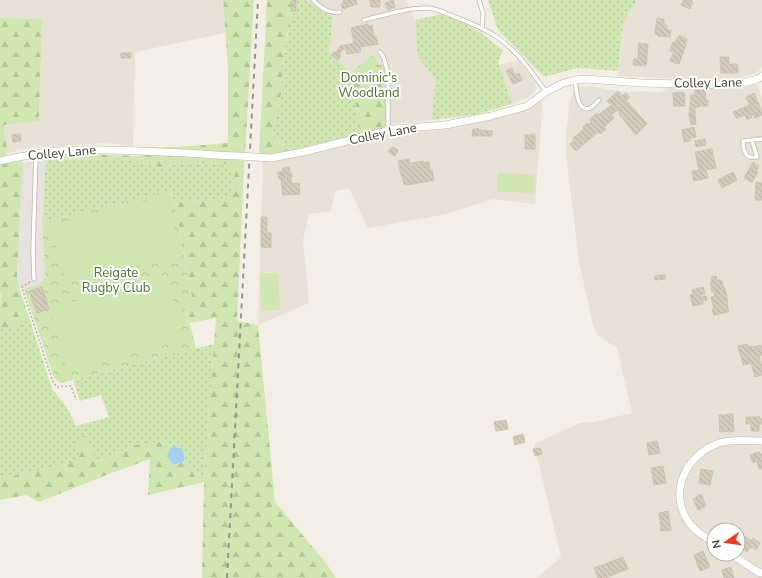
<svg xmlns="http://www.w3.org/2000/svg" width="762" height="578" viewBox="0 0 762 578" font-family="'Nunito Sans',sans-serif">
  <style>
    .residential { fill: #e7e1d6; fill-rule: evenodd }
    .grass { fill: url(#grass-dots) }
    .forest { fill: url(#forest-firs) }
    .park { fill: url(#park-crowns) }
    .pitch { fill: #d0e7b1 }
    .parking { fill: #e5e2df }
    .water { fill: #a5d2ef }
    .building { fill: url(#building-back-hatch); stroke: #cfc3b0 }
    .lines { fill: none; stroke-linecap: round; stroke-linejoin: round }
    .service-casing { stroke: #bfb7aa; stroke-width: 5 }
    .minor-casing { stroke: #bfb7aa; stroke-width: 8 }
    .path { stroke: #c0b29c; stroke-width: 1.5; stroke-dasharray: 2 2; stroke-linecap: butt }
    .service { stroke: #fff; stroke-width: 3.5 }
    .minor { stroke: #fff; stroke-width: 7 }
    .rail { stroke: #969696; stroke-width: 2; stroke-dasharray: 5 5; stroke-linecap: butt }
    .minor-bridge-casing { stroke: #bfb7aa; stroke-width: 8; stroke-linecap: butt }
    .minor-bridge { stroke: #fff; stroke-width: 7 }
    .labels { text-anchor: middle; dominant-baseline: central; stroke-width: 4; stroke-linejoin: round; paint-order: stroke }
    .park-label { font-size: 13px; fill: #49772b; stroke: #fff }
    .street-label { font-size: 13px; fill: #464036; stroke: #fff }
  </style>
  <defs>
    <pattern id="grass-dots" width="8" height="8" patternUnits="userSpaceOnUse"><rect width="8" height="8" fill="#d0e7b1"/><path d="M2 2h.1M6 6h.1" fill="none" stroke="#b4c799" stroke-width="1.8" stroke-linecap="round"/></pattern>
    <pattern id="forest-firs" width="22" height="20" patternUnits="userSpaceOnUse"><rect width="22" height="20" fill="#d0e7b1"/><path d="M5 1l3.5 6h-7zM16 11l3.5 6h-7z" fill="#b4c799"/></pattern>
    <pattern id="park-crowns" width="20" height="18" patternUnits="userSpaceOnUse"><rect width="20" height="18" fill="#d0e7b1"/><path d="M2 6a3 3 0 1 1 6 0M12 15a3 3 0 1 1 6 0" fill="none" stroke="#b4c799"/></pattern>
    <pattern id="building-back-hatch" width="6" height="6" patternUnits="userSpaceOnUse"><rect width="6" height="6" fill="#d5cbbd"/><path d="M-1 5l2 2M0 0l6 6M5-1l2 2" fill="none" stroke="#b8afa3"/></pattern>
  </defs>
  <rect width="100%" height="100%" fill="#f3efe7"/>
  <path class="residential" d="M0,0H223L225,33L135,52L133,146L107,143L84,144L16,150L14,152L8,153L2,125L39,121L42,19L0,18Z
    M306,0H406L415,20L418,57L435,79L432,120L393,124L360,134L351,73L329,52L333,17Z
    M637,0H762V67L758,72L753,74L733,80H698L618,76L623,23Z
    M518,60L535,82L536,87L534,93L527,98L512,104L498,65Z
    M575,84L580,87L591,86L610,90L631,92H635L636,91L661,92L670,86H714L753,84L758,86L762,98V578H537L561,557L534,444L580,423L594,422L632,413L617,347L609,343L599,336L596,332L593,325L579,262L566,153V133L570,103ZM714,530H738V554H714Z
    M543,98L535,204L493,199L447,214L368,228L349,188L335,191L331,211L309,214L303,240L309,303L258,325L263,159L371,136L421,130L509,115L525,110Z"/>
  <path class="grass" d="M291,0H306L333,17L329,52L351,73L360,134L284,152V145L272,137L282,88V64L291,16Z
    M488,0H637L623,23L618,71L577,68L544,77L498,30Z
    M446,13L480,32L503,50L498,63L512,104L475,115L432,120L435,79L418,57L415,20Z
    M59,156L61,159L93,160L118,158L163,168L179,162L227,164L235,173L232,193L220,199L174,202L171,190L42,222L46,158Z
    M28,314L52,389L66,406L76,426L109,417L101,395L80,401L73,380L214,344L204,477L186,462H184V455L172,446L167,455L136,445L97,462L80,461L45,469L7,477L0,476V328H13Z"/>
  <path class="forest" d="M223,0H254L245,154H235V160L244,161V169L237,321L258,325L275,502L326,563L336,578H202L204,482L148,495L150,459L109,474L39,502L26,495L0,500V476L7,477L45,469L80,461L76,441L84,435L98,462L136,445L165,441L167,455L172,465L186,462L204,477L216,318L190,323L183,302L192,298L174,202L219,199L232,193L235,173L227,164L179,162L163,168L118,158L93,160L61,159L59,156L78,154L142,156L143,147H179L228,143V68Z
    M267,0H291V16L282,64V88L272,137L284,145V152L271,156L259,155Z
    M0,18L42,19L39,121L3,125L8,153L0,159Z
    M372,55L377,60L378,65L384,66L385,84L386,126L360,134L351,73Z
    M21,159L23,163L17,276L19,288L28,314L13,328H0V308L1,294L0,293V164Z"/>
  <path class="park" d="M170,190L174,202L192,299L183,302L190,323L196,349L60,383L54,378L24,289L40,284L45,278L42,222Z"/>
  <path class="pitch" d="M498,173L534,175V193L497,192Z
    M166,196L181,254L66,283L51,225Z
    M260,273H278L280,310L262,311Z
    M166,275L184,340L68,372L50,308Z"/>
  <path class="parking" d="M598,90L605,94L606,97V104L586,122L578,114L576,109L574,97L594,91Z
    M46,158L42,222L45,278L40,284L24,289L19,288L17,276L23,163Z"/>
  <path class="water" d="M172,446L182,449L184,455V462L172,465L167,455Z"/>
  <path class="building" d="M292,0H296V11H291Z
    M343,0H356L357,4L343,9L341,4L344,2Z
    M370,0H380V7H371Z
    M393,0L395,7L388,10L385,3Z
    M684,0H692L691,2H693L690,9L681,5Z
    M657,18L664,19V25H667V30H671L670,37L658,36V35L655,34Z
    M368,24V26L372,25L374,37L376,36L378,44L360,47L361,52L347,54L346,49L342,50L339,55L341,56L338,60L331,55L334,52L336,53L340,46L354,43L351,28Z
    M679,35L687,39L685,44L686,45L679,64L670,61L674,52L670,51L673,42L675,43Z
    M639,43L648,44L646,66L633,65L634,59H638Z
    M121,53H131V58H121Z
    M720,57H729V64H737L738,73H721Z
    M512,68L515,75L519,73L522,80L513,84L506,71Z
    M695,90H706L705,100H708V106H700L698,107H695V116L696,124L691,125L689,115L691,95H695Z
    M618,91L622,96L626,93L630,97L626,100L647,124L636,135L619,114L620,113L618,110L611,115L614,118L604,127L606,129L600,134L598,132L576,151L570,144L575,140L573,138L584,129L583,127L587,123L588,125L592,122L590,119L597,113L598,115L613,104L611,102L610,104L607,101Z
    M684,92L685,106H674L673,93Z
    M754,93L757,101L750,105L746,97Z
    M758,102L762,112V115L755,118L753,114L751,115L752,117L747,120L745,115L736,118L733,112Z
    M694,127L696,137L690,138L691,141L684,142L682,130Z
    M473,129H479L478,136H472Z
    M480,130L492,131V136H480Z
    M20,134L21,141L13,142L12,135Z
    M531,134H535V149H525V135H531Z
    M705,139L706,145L696,147L695,141Z
    M392,147L398,150L395,156L388,152Z
    M712,149L716,168L706,170L708,178L694,181L692,171L699,170L695,152Z
    M409,159L413,184L404,185L402,175H401L398,161Z
    M423,161V163L429,162L430,170H432L434,180L413,184L411,169H412L411,163Z
    M753,162L759,166L756,171L758,172L752,182L744,178Z
    M289,167L290,173H292V177L279,179L278,172H283V168Z
    M733,172L737,180L722,188L718,180Z
    M291,178L292,184L299,183L300,194L283,195L281,179Z
    M756,182L762,183V200H755Z
    M261,217H267V233H271V248L261,247Z
    M665,275V279L655,280V276Z
    M716,276L717,280H721L724,288H725L728,303H727L729,312L714,315L712,309H714L711,297L715,296L714,291L712,292L710,282H712L711,277Z
    M42,287L49,309L37,313L29,291Z
    M703,287L705,294L700,295L701,297L706,296L707,300L702,301L703,304L693,306L690,295L693,294L692,290Z
    M747,344L748,347L753,346V347L761,345L762,355H759L762,368V375L755,377L751,363L743,365L738,346Z
    M733,414L734,431L720,432L719,415Z
    M746,417H760V419H762V424H759V431H751V424H746Z
    M506,420L508,429L496,431L494,422Z
    M523,434L525,442L515,445L513,437Z
    M657,441L660,453L649,455L647,443Z
    M540,448L542,454L535,456L533,449Z
    M759,452L760,454H762V469H759L757,461L753,463L750,455Z
    M663,466L666,483L654,485L651,468Z
    M701,469L713,471L710,485L699,483Z
    M701,494L706,506L698,510L693,499Z
    M668,511L671,530L661,531L659,513Z
    M738,532L752,541L753,538L760,543L756,550L751,547L747,552L738,546Z
    M703,551L710,567L700,571L694,555Z
    M623,557L628,569L605,578H598L594,568Z
    M731,567L734,578H724L722,570Z"/>
  <g class="lines">
    <g class="service-casing">
      <path id="service" d="M313,0C321,8 329,14 340,12
        M479,0L483,13L482,29
        M364,20C384,15 406,8 427,8C435,8 445,13 453,16C468,22 484,28 497,37C518,52 532,72 546,92
        M380,52L384,58L388,74V131
        M575,80C576,88 577,116 592,107C594,105 597,102 599,100
        M752,141L757,157C745,160 743,150 743,141L762,139
        M34,279L33,250L36,154"/>
    </g>
    <g class="minor-casing">
      <path id="minor" d="M271,158L303,152L394,129L445,125L491,116L527,106L546,92L561,84L575,80L585,79L642,83L725,85L743,83L758,79L762,76
        M0,161C26,155 52,150 79,150C115,149 151,152 186,153C204,154 221,156 238,156
        M714,543C705,537 694,531 688,521C668,491 687,454 719,443C732,439 748,441 762,441
        M731,554L758,572L762,573"/>
    </g>
    <path class="path" d="M30,282L22,287L23,291L53,382L57,387L65,386H71L76,400"/>
    <use href="#service" class="service"/>
    <use href="#minor" class="minor"/>
    <path class="rail" d="M227,578L258,0"/>
    <g class="minor-bridge-casing">
      <path id="minor-bridge" d="M238,156L271,158"/>
    </g>
    <use href="#minor-bridge" class="minor-bridge"/>
  </g>
  <g class="labels">
    <g class="park-label">
      <text x="369" y="78">Dominic's<tspan x="369" dy="15">Woodland</tspan></text>
      <text x="116" y="273">Reigate<tspan x="116" dy="15">Rugby Club</tspan></text>
    </g>
    <g class="street-label">
      <text transform="translate(708 83) rotate(-1)">Colley Lane</text>
      <text transform="translate(383 134) rotate(-11)">Colley Lane</text>
      <text transform="translate(62 153) rotate(-5)">Colley Lane</text>
    </g>
  </g>
  <g transform="translate(726 542) rotate(257)"><circle r="19" fill="#ffffff" stroke="#b5b3af"/>
  <path d="M0-3L7 15L0 10L-7 15Z" fill="#f5391d"/>
  <text y="-6" font-size="11" font-weight="bold" text-anchor="middle" fill="#464036">N</text>
  </g>
</svg>
